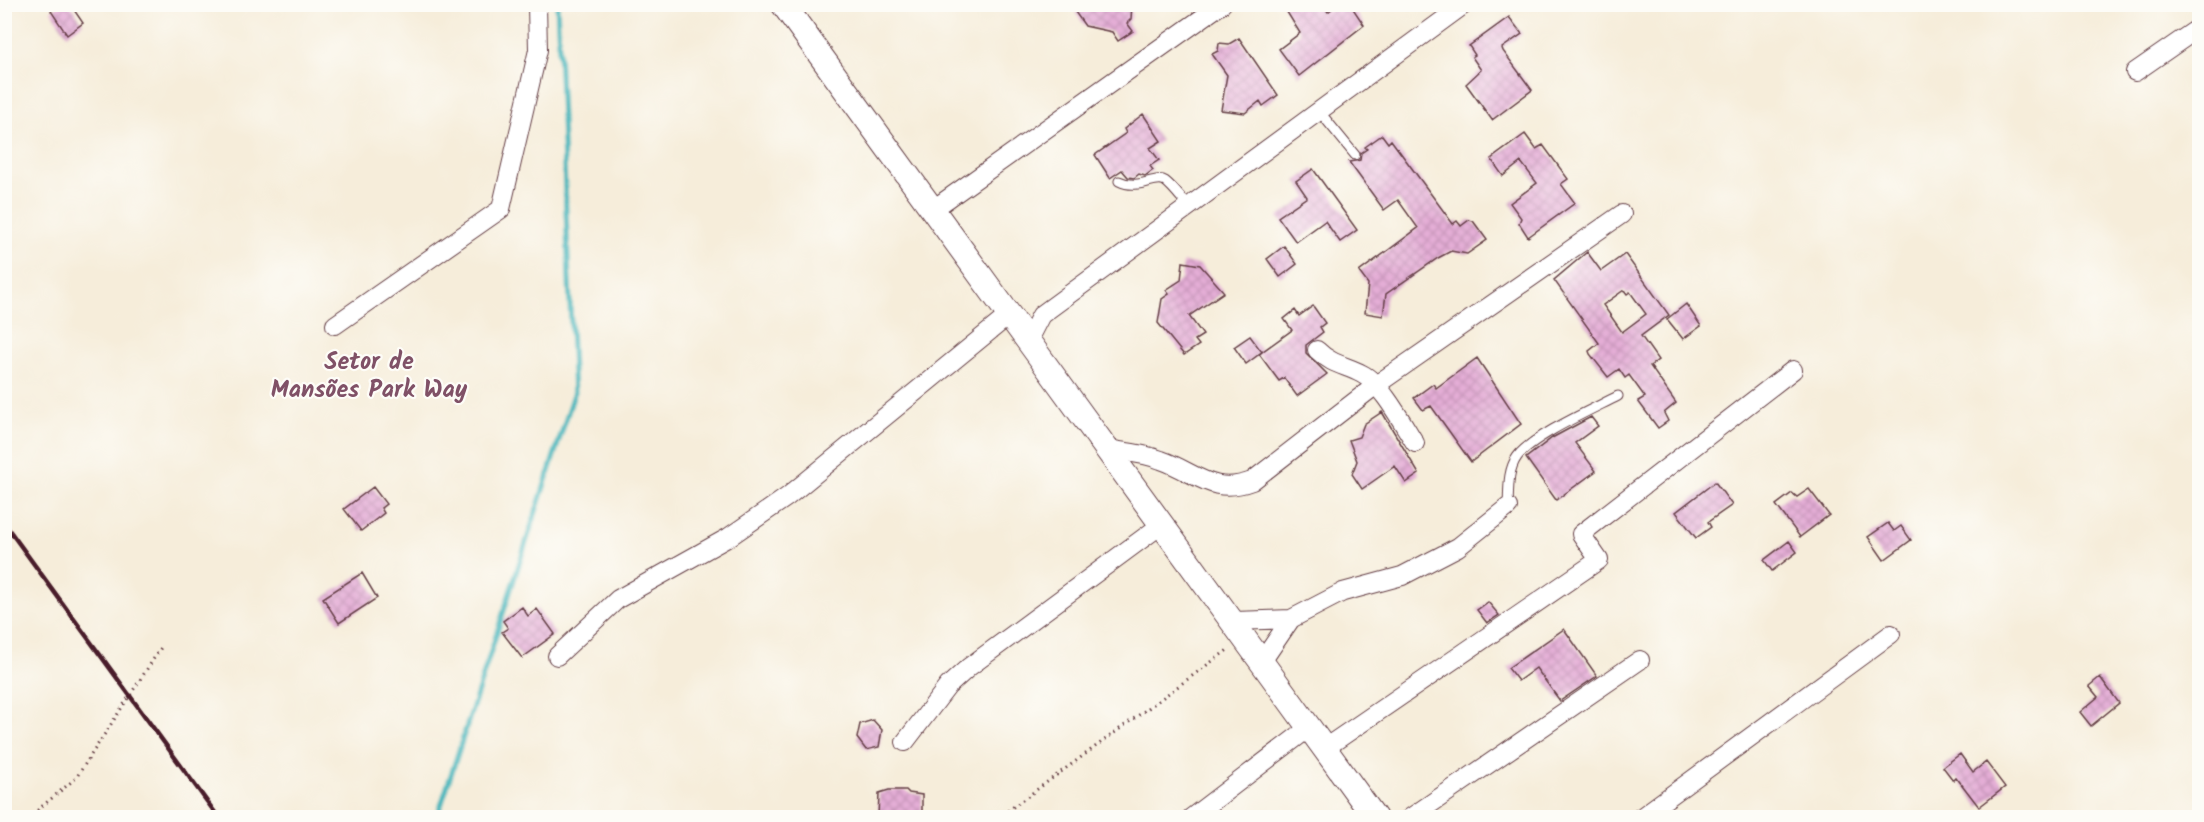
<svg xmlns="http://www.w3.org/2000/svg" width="2204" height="822" viewBox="0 0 2204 822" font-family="Kalam,sans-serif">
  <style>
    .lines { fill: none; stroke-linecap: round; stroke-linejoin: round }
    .stream { stroke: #46b6bc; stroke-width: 5 }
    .building { fill: url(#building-cross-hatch); fill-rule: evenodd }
    .service-casing { stroke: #643e45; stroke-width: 11 }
    .minor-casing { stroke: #643e45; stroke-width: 20 }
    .tertiary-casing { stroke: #643e45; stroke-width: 26 }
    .path { stroke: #643e45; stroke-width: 3; stroke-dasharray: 1.5 4.5; stroke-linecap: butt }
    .service { stroke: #fff; stroke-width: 9 }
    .minor { stroke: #fff; stroke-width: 18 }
    .tertiary { stroke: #fff; stroke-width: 24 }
    .rail { stroke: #4a1f2b; stroke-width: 4.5 }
    .labels { text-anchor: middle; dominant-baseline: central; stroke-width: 4.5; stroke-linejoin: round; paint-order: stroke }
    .district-label { font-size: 24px; font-weight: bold; fill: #805167; stroke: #fdfcf7 }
  </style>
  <defs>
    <pattern id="building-cross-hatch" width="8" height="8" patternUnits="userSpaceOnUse" patternTransform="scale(1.5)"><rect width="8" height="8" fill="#e4add6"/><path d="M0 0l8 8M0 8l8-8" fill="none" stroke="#c594b8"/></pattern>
  </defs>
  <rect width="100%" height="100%" fill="#fdfcf7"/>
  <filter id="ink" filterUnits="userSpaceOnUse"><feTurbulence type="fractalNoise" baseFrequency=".0167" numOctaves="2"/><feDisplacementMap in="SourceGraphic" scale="12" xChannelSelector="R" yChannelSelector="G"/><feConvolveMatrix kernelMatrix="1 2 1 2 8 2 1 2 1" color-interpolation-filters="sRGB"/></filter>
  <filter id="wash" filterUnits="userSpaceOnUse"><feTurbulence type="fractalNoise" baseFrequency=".008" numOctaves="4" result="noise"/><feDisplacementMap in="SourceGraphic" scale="24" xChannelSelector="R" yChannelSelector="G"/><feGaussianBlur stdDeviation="1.35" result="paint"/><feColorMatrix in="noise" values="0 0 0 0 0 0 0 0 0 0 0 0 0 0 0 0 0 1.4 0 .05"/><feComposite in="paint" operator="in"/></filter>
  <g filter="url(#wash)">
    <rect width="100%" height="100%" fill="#f6edda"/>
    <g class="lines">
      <path class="stream" d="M437,818L574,394L557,4"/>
    </g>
    <g id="blocks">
      <path class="building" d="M60,4H70L83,23L67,35L51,11Z
        M1104,4H1132L1131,19L1127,23L1133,31L1118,41L1112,32L1085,26L1075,12L1086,5Z
        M1282,4H1322L1328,12L1338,4H1350L1364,25L1299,76L1279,49L1300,33Z
        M1509,17L1522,34L1502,48L1503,51L1532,90L1492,120L1466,84L1481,70L1472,57L1475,55L1469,46Z
        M1239,38L1278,95L1263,106L1260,101L1245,113L1221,110L1227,75L1212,54L1218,51L1219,43L1229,44Z
        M1143,114L1161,141L1150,148L1159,160L1150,166L1153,170L1145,176L1139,174L1134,178L1128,177L1122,170L1110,178L1095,155L1126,133L1124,129Z
        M1525,134L1536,149L1543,145L1568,179L1561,184L1575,203L1528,237L1519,223L1521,218L1510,203L1537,183L1521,162L1503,176L1491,159Z
        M1382,135L1388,143L1391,140L1453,224L1457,221L1461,226L1469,220L1473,221L1487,240L1467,254L1451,251L1438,258L1386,294L1383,316L1365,313L1368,284L1359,272L1418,228L1398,200L1384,210L1349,162L1360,160L1361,153L1367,149L1365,147Z
        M1313,169L1357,230L1340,242L1325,221L1296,242L1278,217L1307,197L1296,181Z
        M1284,246L1297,264L1280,277L1267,259Z
        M1587,252L1601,271L1625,254L1669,315L1641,336L1658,360L1650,366L1676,403L1664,413L1668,421L1658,428L1638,401L1645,397L1629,375L1625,378L1619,369L1608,377L1590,354L1589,351L1599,343L1554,280ZM1624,290L1627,294L1630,292L1646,314L1622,332L1603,305Z
        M1183,262L1200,265L1224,292L1189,316L1203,335L1195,340L1199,345L1184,355L1158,323L1162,299L1169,294L1166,290L1181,280Z
        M1686,304L1701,326L1683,339L1667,319Z
        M1313,306L1325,323L1320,327L1323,332L1306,345V353L1327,374L1297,396L1284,378L1279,381L1259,354L1292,330L1284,319L1295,310L1299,316Z
        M1250,336L1262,352L1246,364L1234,347Z
        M1477,358L1521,424L1471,462L1431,406L1423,410L1414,398L1433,384L1436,388Z
        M1382,412L1419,474L1406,483L1395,466L1362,489L1352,474L1357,461L1349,440L1359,437L1364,424Z
        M1591,417L1598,426L1575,443L1596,471L1556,500L1526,458L1552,438Z
        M1715,482L1732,505L1708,522L1711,527L1696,538L1676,512Z
        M373,487L386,504L381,508L384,513L361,531L344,509Z
        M1809,489L1829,515L1800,537L1776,505L1792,493L1797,497Z
        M1888,523L1894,531L1901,526L1911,540L1884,560L1868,537Z
        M1789,541L1797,552L1772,571L1764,560Z
        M362,573L377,598L339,623L323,598Z
        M1488,602L1499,615L1487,623L1477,610Z
        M522,607L528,616L537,609L555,634L522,658L502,632L508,628L503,621Z
        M1564,629L1597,676L1560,701L1536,668L1518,681L1508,668Z
        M2100,677L2119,703L2091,726L2080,712L2098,697L2089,686Z
        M873,720L882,730L879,747L866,750L857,738L860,724Z
        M1960,754L1973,772L1986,762L2005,787L1979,807L1956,777L1953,780L1943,767Z
        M889,790H906L909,793L922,795V818H878L879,793Z"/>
    </g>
  </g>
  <g filter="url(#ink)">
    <use href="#blocks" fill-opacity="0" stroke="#643e45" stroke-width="1.5"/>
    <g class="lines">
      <g class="service-casing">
        <path id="service" d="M1319,111L1355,155
          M1119,181C1139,191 1155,175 1165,181C1173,187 1181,198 1188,206
          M1508,507C1509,491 1507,471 1517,457C1532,436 1593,409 1618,396"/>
      </g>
      <g class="minor-casing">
        <path id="minor" d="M2135,72L2200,27
          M932,210L1222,4
          M335,325L501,209L538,50L537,4
          M1027,342L1041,315L1465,4
          M1317,350C1332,365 1345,365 1362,374C1381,383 1403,424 1415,443
          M1106,449C1125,452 1143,453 1161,460C1196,472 1212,496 1252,481L1376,385L1622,214
          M1234,621L1291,619L1343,592L1402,576L1458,547L1508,507
          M557,656L618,599L729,537L787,497L1008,316
          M1263,660L1291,619
          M905,742L948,686L969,667L1161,525
          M1325,748L1599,560L1581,534L1793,370
          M1191,818L1310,727
          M1410,818L1640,660
          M1640,818L1891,634"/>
      </g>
      <g class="tertiary-casing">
        <path id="tertiary" d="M783,4L1375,818"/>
      </g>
      <path class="path" d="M28,818L76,778L162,646
        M998,818L1229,649"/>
      <use href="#service" class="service"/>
      <use href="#minor" class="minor"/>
      <use href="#tertiary" class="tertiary"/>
      <path class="rail" d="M4,523L219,818"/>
    </g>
  </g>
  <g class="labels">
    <g class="district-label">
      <text x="369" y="362">Setor de<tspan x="369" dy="28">Mansões Park Way</tspan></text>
    </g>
  </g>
  <rect width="2204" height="822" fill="none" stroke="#fdfcf7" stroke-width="24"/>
</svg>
